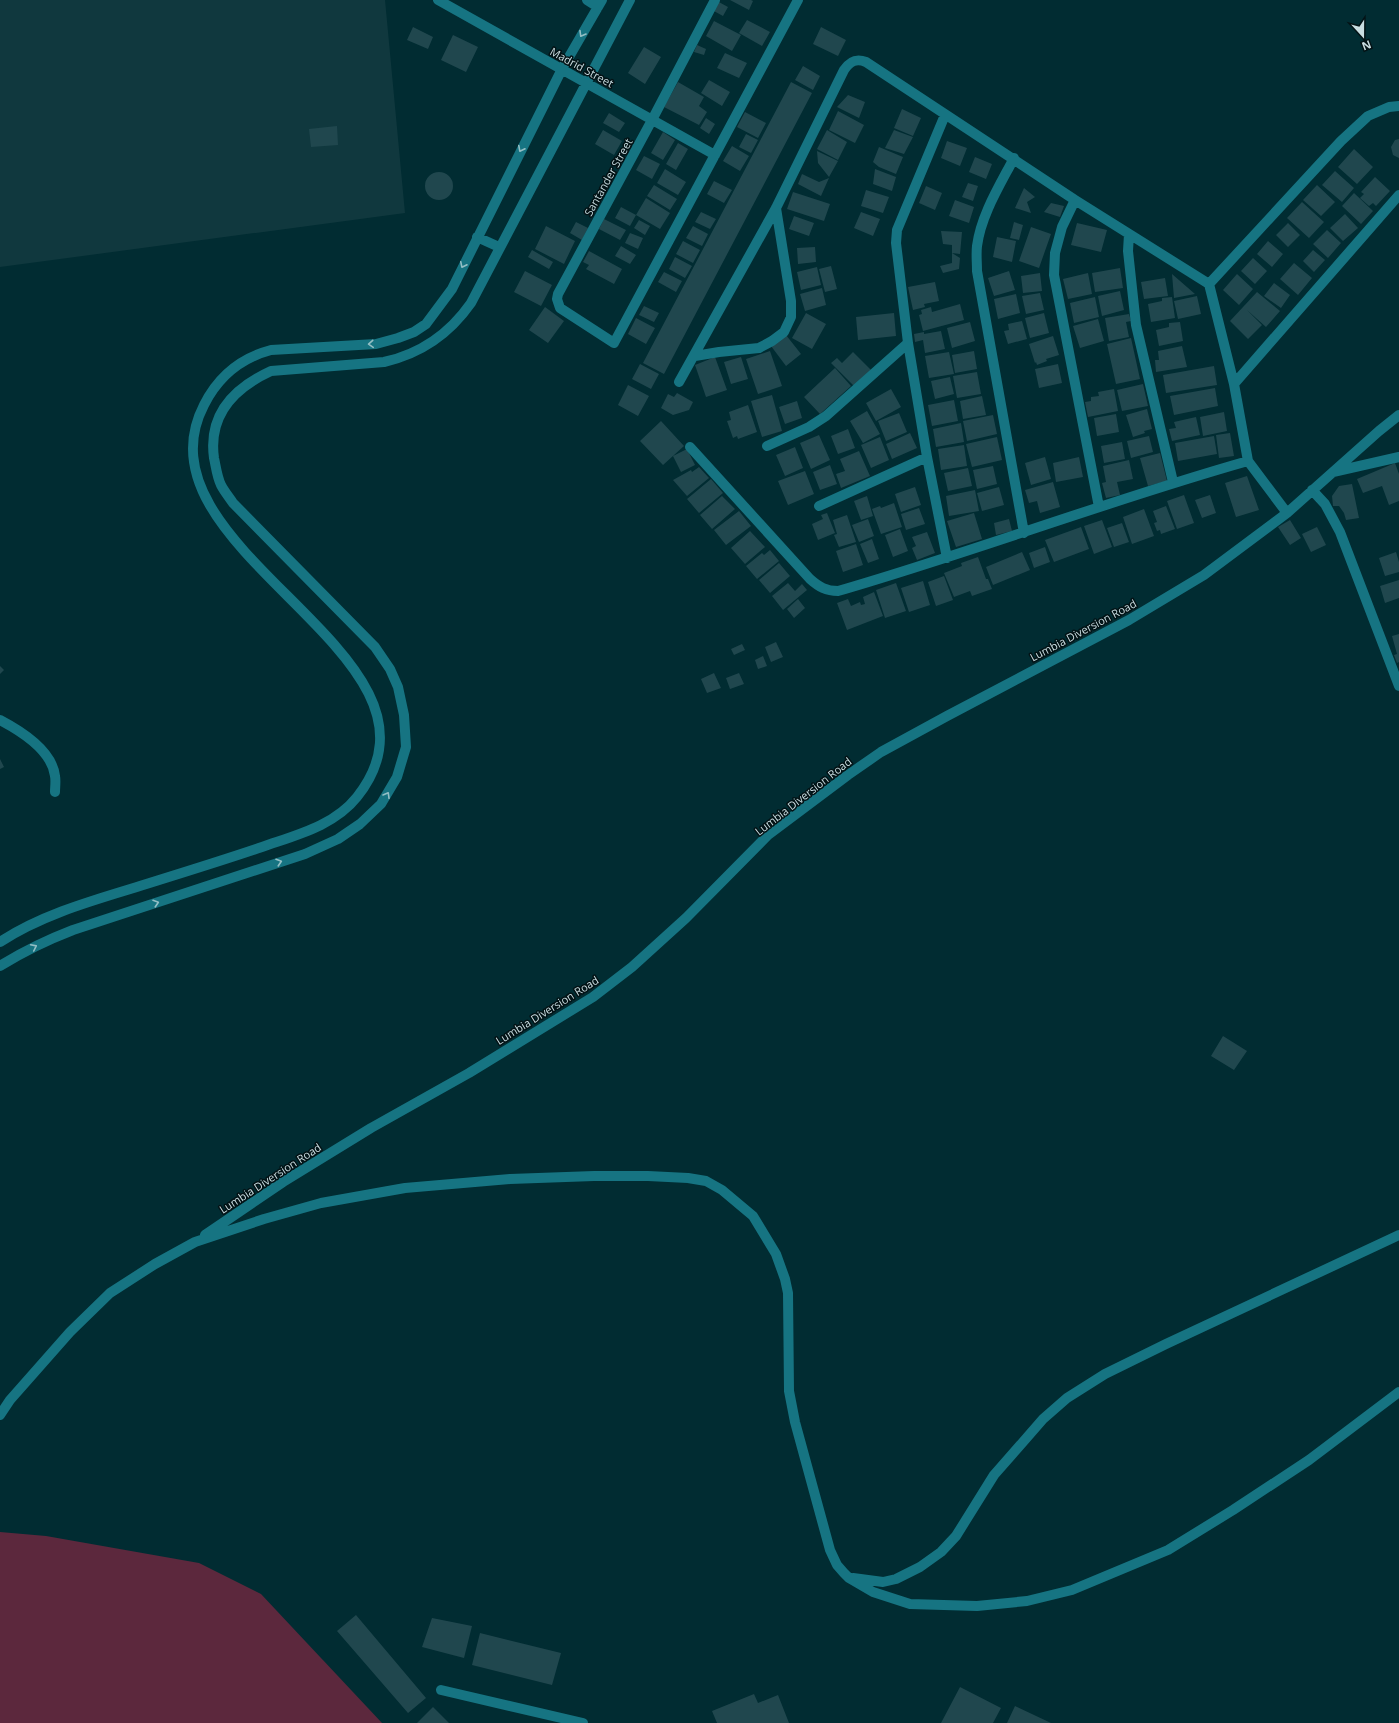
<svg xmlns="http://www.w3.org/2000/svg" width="1399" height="1723" viewBox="0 0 1399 1723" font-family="'Open Sans',sans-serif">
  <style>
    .built { fill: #10383e }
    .green { fill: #5c283d }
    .building { fill: #20474e }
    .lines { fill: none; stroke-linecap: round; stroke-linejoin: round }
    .minor { stroke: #167482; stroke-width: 10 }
    .oneway { stroke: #93bec4 }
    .labels { text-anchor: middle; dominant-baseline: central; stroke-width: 3; stroke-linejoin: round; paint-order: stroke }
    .street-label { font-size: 11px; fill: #c9dde1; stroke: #031215 }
  </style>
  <rect width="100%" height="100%" fill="#012c32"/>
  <path class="built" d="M0,0H385L405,213L0,267Z"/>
  <path class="green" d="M0,1532L46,1536L199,1563L261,1594L382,1723H0Z"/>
  <path class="building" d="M730,0H751L753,1L749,10Z
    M717,1L728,7L723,16L712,10Z
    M747,20L770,32L762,46L739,33Z
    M714,21L741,35L732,51L706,36Z
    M413,27L433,37L428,49L407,40Z
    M821,27L846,40L838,56L813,44Z
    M453,35L478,47L466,72L441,60Z
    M697,45L706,49L704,55L694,52Z
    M644,47L661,57L645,84L628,73Z
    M725,53L747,63L739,78L717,68Z
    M803,66L820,76L813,90L795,80Z
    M709,80L730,92L722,106L701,93Z
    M678,82L704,97L699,106L707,112L699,125L664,107Z
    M791,82L812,93L664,374L643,363Z
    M848,95L865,102L859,118L837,107Z
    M902,109L921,118L913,136L894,128Z
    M838,111L864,125L855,143L829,130Z
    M745,112L766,123L758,138L737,127Z
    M609,113L625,123L619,132L603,123Z
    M706,118L715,124L709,134L700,128Z
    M337,126L338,145L311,147L309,129Z
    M603,130L622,141L614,155L595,144Z
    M827,130L847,142L838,160L817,149Z
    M894,130L913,137L904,154L885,148Z
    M663,132L675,140L663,160L651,153Z
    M746,134L758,140L751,153L739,147Z
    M1399,139V158L1393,155L1391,147L1395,140Z
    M947,141L967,148L960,166L941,158Z
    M678,143L688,149L676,170L666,164Z
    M732,146L749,156L740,171L723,161Z
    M879,147L903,157L896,174L879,167L873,162Z
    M1354,149L1373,167L1357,184L1338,167Z
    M817,151L838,161L829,177L818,163Z
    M644,156L660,164L652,179L636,170Z
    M975,157L992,164L986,179L969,172Z
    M665,169L686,182L678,195L657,183Z
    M875,169L896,177L892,191L873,184Z
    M1335,171L1354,188L1342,202L1322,185Z
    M425 186a14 14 0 1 1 28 0a14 14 0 1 1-28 0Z
    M802,174L819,182L829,178L821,196L798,184Z
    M1375,177L1390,191L1376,206L1373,203L1369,206L1360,198L1364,194L1361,192Z
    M714,181L732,190L724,203L707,194Z
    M968,183L978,186L973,201L962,197Z
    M654,185L677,199L670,210L647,196Z
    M1317,185L1335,202L1321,216L1303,200Z
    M926,186L942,193L935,210L919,203Z
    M1024,188L1035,197L1027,202L1031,213L1015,208Z
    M866,190L889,197L883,213L861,206Z
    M793,192L830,204L824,221L787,209Z
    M1354,193L1373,211L1361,224L1342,206Z
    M646,198L670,213L660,229L636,215Z
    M955,200L974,207L969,223L949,216Z
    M1302,202L1324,222L1309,238L1287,218Z
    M1051,203L1064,206L1060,217L1044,212Z
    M621,207L636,215L630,226L615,218Z
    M701,212L716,219L710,229L695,222Z
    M861,212L880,219L873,236L854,228Z
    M1345,214L1358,228L1343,241L1330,228Z
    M794,216L814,223L809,236L789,229Z
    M604,219L626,230L620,240L599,229Z
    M639,220L650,226L645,235L634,228Z
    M576,222L588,228L582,240L570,233Z
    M1014,222L1023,225L1019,240L1010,238Z
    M1077,223L1107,230L1101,252L1071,245Z
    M1288,223L1300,235L1288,247L1276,235Z
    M546,226L575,241L564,264L535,249Z
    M693,226L708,234L702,246L686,238Z
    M1031,227L1051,234L1039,268L1019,261Z
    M1327,230L1341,243L1328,258L1313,244Z
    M941,231L962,232L960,254L952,253V245L943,244Z
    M630,233L643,238L638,249L625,243Z
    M997,237L1016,241L1012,262L993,257Z
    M683,241L700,250L693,263L676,254Z
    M1268,241L1283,254L1272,267L1257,254Z
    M621,246L636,255L630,264L615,256Z
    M815,247L816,262L798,264L797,248Z
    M532,250L553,262L549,269L528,257Z
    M1313,250L1325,260L1314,272L1303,261Z
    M589,251L622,269L614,284L586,269L589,265L583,262Z
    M952,253L960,258L959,269L943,273L940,266L952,263Z
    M675,257L692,266L685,278L669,269Z
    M1253,258L1267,271L1255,284L1241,271Z
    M1294,263L1312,278L1298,295L1280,279Z
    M831,266L837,289L825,292L819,269Z
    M817,267L821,285L801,290L797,272Z
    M1120,268L1123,288L1095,292L1092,273Z
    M525,271L552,285L541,306L514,292Z
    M1009,271L1015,290L994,296L988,278Z
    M664,272L682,281L676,292L658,282Z
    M1040,273L1042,291L1023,293L1021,276Z
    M1088,273L1092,294L1068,299L1063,279Z
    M1172,274L1195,294L1174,298Z
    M1237,274L1253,289L1239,305L1223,290Z
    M1165,278L1168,296L1144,299L1141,282Z
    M935,282L939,301L924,304L925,307L913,310L908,287Z
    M1274,283L1290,295L1281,308L1264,296Z
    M822,288L826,305L805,311L800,294Z
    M1120,291L1124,310L1102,316L1098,296Z
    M1257,292L1280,311L1266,327L1247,310L1262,325L1248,339L1230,321Z
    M1040,293L1044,310L1026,314L1022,296Z
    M1016,294L1020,313L998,319L994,299Z
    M1197,296L1201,314L1178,319L1174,301Z
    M1095,297L1099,317L1074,323L1070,303Z
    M1172,297L1175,318L1151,322L1148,304L1162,301V298Z
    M960,304L964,320L923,331L919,315L922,314L921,310L931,307L932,312Z
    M644,306L659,313L654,322L639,315Z
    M545,307L564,321L548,343L529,330Z
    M806,313L826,324L812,349L792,338Z
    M894,313L896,336L858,340L856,317Z
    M1044,313L1049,333L1030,338L1025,318Z
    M1129,314L1131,321L1126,322L1129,337L1109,341L1105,318Z
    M636,318L655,328L646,344L628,334Z
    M1098,319L1104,341L1080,348L1073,326Z
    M1022,321L1027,339L1008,344L1004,331L1009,330L1008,324Z
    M970,322L975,341L952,348L947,328Z
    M1180,322L1183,341L1159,346L1156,330L1169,327V323Z
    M941,331L945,349L925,353L923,340L915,342L914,334L924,332V334Z
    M786,335L801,354L786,366L771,346Z
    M1053,336L1059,355L1046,359L1047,361L1037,365L1036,362L1035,363L1029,344Z
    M1131,338L1140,379L1116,384L1107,344Z
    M1182,346L1187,367L1156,372L1155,360H1159L1158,351Z
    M770,351L782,386L758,394L746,359Z
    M974,351L977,369L955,373L952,355Z
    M853,352L871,370L854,386L831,363L837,358L842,363Z
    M949,352L954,374L929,378L925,356Z
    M715,357L727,390L706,397L695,365Z
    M741,357L748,379L731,384L724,362Z
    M640,364L659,374L651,389L632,379Z
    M1058,364L1062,383L1039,388L1035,369Z
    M1214,366L1217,385L1166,393L1163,375Z
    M835,368L851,386L820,414L804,397Z
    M977,372L981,394L957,398L953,376Z
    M950,377L954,394L935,399L931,381Z
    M1143,384L1148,406L1122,411L1117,390Z
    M628,385L649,396L638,416L618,405Z
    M1215,388L1218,406L1174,415L1170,396Z
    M891,389L901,407L876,421L866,403Z
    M1114,389L1118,411L1088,417L1085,402L1091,401V397L1099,396L1098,392Z
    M677,393L693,402L689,410L673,415L661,408L668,394L674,397Z
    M772,395L782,431L762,437L751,401Z
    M982,396L986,415L963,419L960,401Z
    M954,400L958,421L932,426L928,405Z
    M797,401L802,418L785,424L779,407Z
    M748,405L757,432L738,439L737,436L733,438L727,421L731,420L729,412Z
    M1147,409L1152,429L1144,431L1145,433L1133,437L1126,415Z
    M867,411L880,434L863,443L850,421Z
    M1224,412L1227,431L1203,436L1200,417Z
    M899,413L907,432L886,441L878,421Z
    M1116,414L1119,432L1097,436L1094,418Z
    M993,415L997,434L967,441L963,421Z
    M1196,417L1200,435L1172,441L1169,429L1176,428L1174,422Z
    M661,421L684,446L663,465L640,441Z
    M961,423L964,442L936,447L933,429Z
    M848,429L855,448L838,454L831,436Z
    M910,433L917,448L892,459L886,444Z
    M1230,433L1234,456L1219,458L1216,435Z
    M819,435L830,460L811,469L800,443Z
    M1149,436L1153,452L1131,458L1127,441Z
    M1214,436L1217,454L1178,461L1175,443Z
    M880,437L889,460L871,468L861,445Z
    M997,437L1002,460L972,467L966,444Z
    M1122,442L1125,459L1104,463L1101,446Z
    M964,445L967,466L941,470L938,449Z
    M795,447L803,468L785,476L776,455Z
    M687,449L695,465L681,472L673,456Z
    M859,451L870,476L841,488L836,474L845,471L840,459Z
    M1160,453L1167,481L1148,486L1140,458Z
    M1045,457L1051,479L1031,485L1025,463Z
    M1079,457L1083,477L1056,482L1053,463Z
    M1129,460L1133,479L1117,482L1120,495L1106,498L1102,483L1106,482L1103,466Z
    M1395,463L1399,474V501L1389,505L1382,486L1363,493L1357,479Z
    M830,465L837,484L820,490L813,472Z
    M993,466L997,484L977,489L973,470Z
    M699,467L709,478L687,496L673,480L691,470L692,472Z
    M968,468L972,486L948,491L944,473Z
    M805,471L814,494L788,505L778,481Z
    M1247,476L1259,510L1236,517L1225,483Z
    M711,479L723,493L699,513L687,499Z
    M1053,482L1060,507L1040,513L1037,501L1029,503L1025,490Z
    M1352,484L1359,518L1346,520L1344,513L1339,506H1333L1332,496L1339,486Z
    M915,487L921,505L901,512L895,494Z
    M999,487L1004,505L982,511L977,493Z
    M975,490L979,511L949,516L946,496Z
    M1184,495L1194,523L1177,529L1167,501Z
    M1210,495L1216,513L1202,518L1195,500Z
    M722,496L735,509L712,529L700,515Z
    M867,496L873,516L861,520L854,501Z
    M894,503L902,527L881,534L872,509L880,506L881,508Z
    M1166,506L1175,529L1161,534L1160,530L1157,531L1154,523L1157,522L1153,511Z
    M919,508L925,524L906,530L901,514Z
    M1144,509L1154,536L1132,544L1123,517Z
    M739,511L751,526L726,545L714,530Z
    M827,513L835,533L818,540L812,524L823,519L821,515Z
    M974,513L982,539L956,547L947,521Z
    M847,515L856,542L839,547L834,535L837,534L833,520Z
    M868,519L874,536L859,542L852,525Z
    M1009,519L1012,531L996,535L994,523Z
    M1102,520L1112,547L1094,554L1084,526Z
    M1290,520L1301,538L1290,545L1278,527Z
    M1122,523L1129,542L1114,547L1107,528Z
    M1081,527L1089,549L1054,562L1045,540Z
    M1317,527L1326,545L1311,552L1302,534Z
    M900,529L908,551L893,557L885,535Z
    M750,531L765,547L745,564L731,548Z
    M927,532L935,553L917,560L912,548L916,546L912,537Z
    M872,539L879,559L868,563L860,544Z
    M856,544L863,565L843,572L836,551Z
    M1045,547L1050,562L1034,568L1029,553Z
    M770,550L779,561L757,579L746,566L762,553L764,555Z
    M1022,552L1030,570L993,585L986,567Z
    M1396,552L1399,562V572L1385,576L1379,558Z
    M978,557L986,579H988L992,589L972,596L970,591L954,597L944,573L962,566L961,563Z
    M779,563L790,576L770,593L759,580Z
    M944,576L953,600L936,606L928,582Z
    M1399,580V598L1385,603L1380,586Z
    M923,581L930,605L909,612L901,588Z
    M788,583L795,591L802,584L807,590L783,610L772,596Z
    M896,583L906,611L885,618L876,590Z
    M874,592L883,616L847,630L837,603L848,599L851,606L860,602L861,605L865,604L863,597Z
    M798,599L805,608L794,618L787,609Z
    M1399,634V662L1397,663L1394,655L1397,654L1392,636Z
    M776,642L783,657L771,662L765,647Z
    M742,644L745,650L734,655L731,649Z
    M763,656L767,666L758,669L755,660Z
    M0,666L4,670L0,674Z
    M714,673L721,688L707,693L701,679Z
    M739,673L744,684L730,689L726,678Z
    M0,759L4,767L0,769Z
    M1223,1036L1247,1051L1234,1070L1211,1056Z
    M356,1615L426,1698L408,1713L337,1631Z
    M432,1618L472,1626L464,1658L422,1647Z
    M480,1633L561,1653L552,1685L472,1665Z
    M960,1687L1001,1708L993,1723H941Z
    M754,1694L758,1703L778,1695L789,1723H717L712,1711Z
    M1015,1706L1051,1723H1007Z
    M433,1707L449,1723H417Z"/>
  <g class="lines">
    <path class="minor" d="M438,0L715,155
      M587,0L598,7
      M715,0L652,120L558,294L557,299L560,308L614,343L798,0
      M945,115L897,230L896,243L908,343L927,457L947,558
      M1014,158C1000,185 981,215 977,246C976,254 977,262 977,271L1024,533
      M1075,200L1062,227L1055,253L1054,275L1099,507
      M1129,234L1128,251L1136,325L1173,482
      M477,237L499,247
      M1209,284L1341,141L1368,116L1389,107L1399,106
      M695,356L719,352L759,348L772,341L784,332L791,317V301L776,208
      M679,382L776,208L844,70C850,61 856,58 866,62L1075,200L1209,284L1234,384L1248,461
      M1234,384L1399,195
      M767,446L809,427L826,416L908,343
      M690,447L810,579C819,587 826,591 838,591C976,551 1110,500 1248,461L1287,513
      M1333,472L1399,457
      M1312,490L1325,504L1340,532L1399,686
      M819,506L927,457
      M0,720C21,731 52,750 55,776C56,781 55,787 55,792
      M0,942C38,917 84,903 127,890C172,876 218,862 262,847C296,835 334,826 357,797C470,655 128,552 204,405C218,377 241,358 271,350L376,344L398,338L414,332L426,324L452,289L562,69L602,0
      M0,966C24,951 47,940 73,930L305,854L338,839L360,824L381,804L397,777L406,747L404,715L398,687L390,669L375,647L233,503C229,497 224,491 221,485C217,477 216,467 214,458C208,415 234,388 271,371L384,362C420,354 450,333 471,303L630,0
      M205,1235L283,1182L371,1128L469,1073L593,997L632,967L686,918L768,835L848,775L881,752L947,716L1129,620L1204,575L1287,513L1379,431L1399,415
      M0,1415L10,1400L70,1332L110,1293L155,1264L195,1242L264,1219L321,1203L405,1188L510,1179L594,1176H648L688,1178L706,1181L722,1190L753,1216L776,1254L785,1279L788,1293L789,1391L795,1422L830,1550L837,1565L844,1573L849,1578L873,1592L910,1604L977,1606L1027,1601L1072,1590L1168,1550L1233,1510L1309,1460L1399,1392
      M853,1578L883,1582L896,1579L920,1567L941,1552L956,1536L994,1475L1023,1442L1043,1419L1067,1398L1105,1374L1166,1344L1399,1235
      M441,1690L583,1723"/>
  </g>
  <defs><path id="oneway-chevron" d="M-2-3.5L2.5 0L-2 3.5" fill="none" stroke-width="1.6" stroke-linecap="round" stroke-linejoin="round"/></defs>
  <g class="oneway">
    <use href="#oneway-chevron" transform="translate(582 34) rotate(120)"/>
    <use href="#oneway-chevron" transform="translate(521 149) rotate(117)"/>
    <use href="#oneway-chevron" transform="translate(463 265) rotate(116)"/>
    <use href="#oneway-chevron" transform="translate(371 344) rotate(176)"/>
    <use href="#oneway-chevron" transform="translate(387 795) rotate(-60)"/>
    <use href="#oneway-chevron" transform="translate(279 862) rotate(-18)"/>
    <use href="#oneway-chevron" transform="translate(156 903) rotate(-18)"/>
    <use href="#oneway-chevron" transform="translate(34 947) rotate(-26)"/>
  </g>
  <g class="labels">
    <g class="street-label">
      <text transform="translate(582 67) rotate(29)">Madrid Street</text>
      <text transform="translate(608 177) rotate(-61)">Santander Street</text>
      <text transform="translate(1083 630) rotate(-28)">Lumbia Diversion Road</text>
      <text transform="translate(803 796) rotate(-38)">Lumbia Diversion Road</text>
      <text transform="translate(547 1010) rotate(-32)">Lumbia Diversion Road</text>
      <text transform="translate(270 1178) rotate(-33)">Lumbia Diversion Road</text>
    </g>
  </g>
  <g transform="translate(1363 36) rotate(159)" stroke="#031215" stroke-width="3" paint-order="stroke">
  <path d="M0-3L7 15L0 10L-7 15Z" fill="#c9dde1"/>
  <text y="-6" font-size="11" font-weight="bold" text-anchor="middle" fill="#c9dde1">N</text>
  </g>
</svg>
